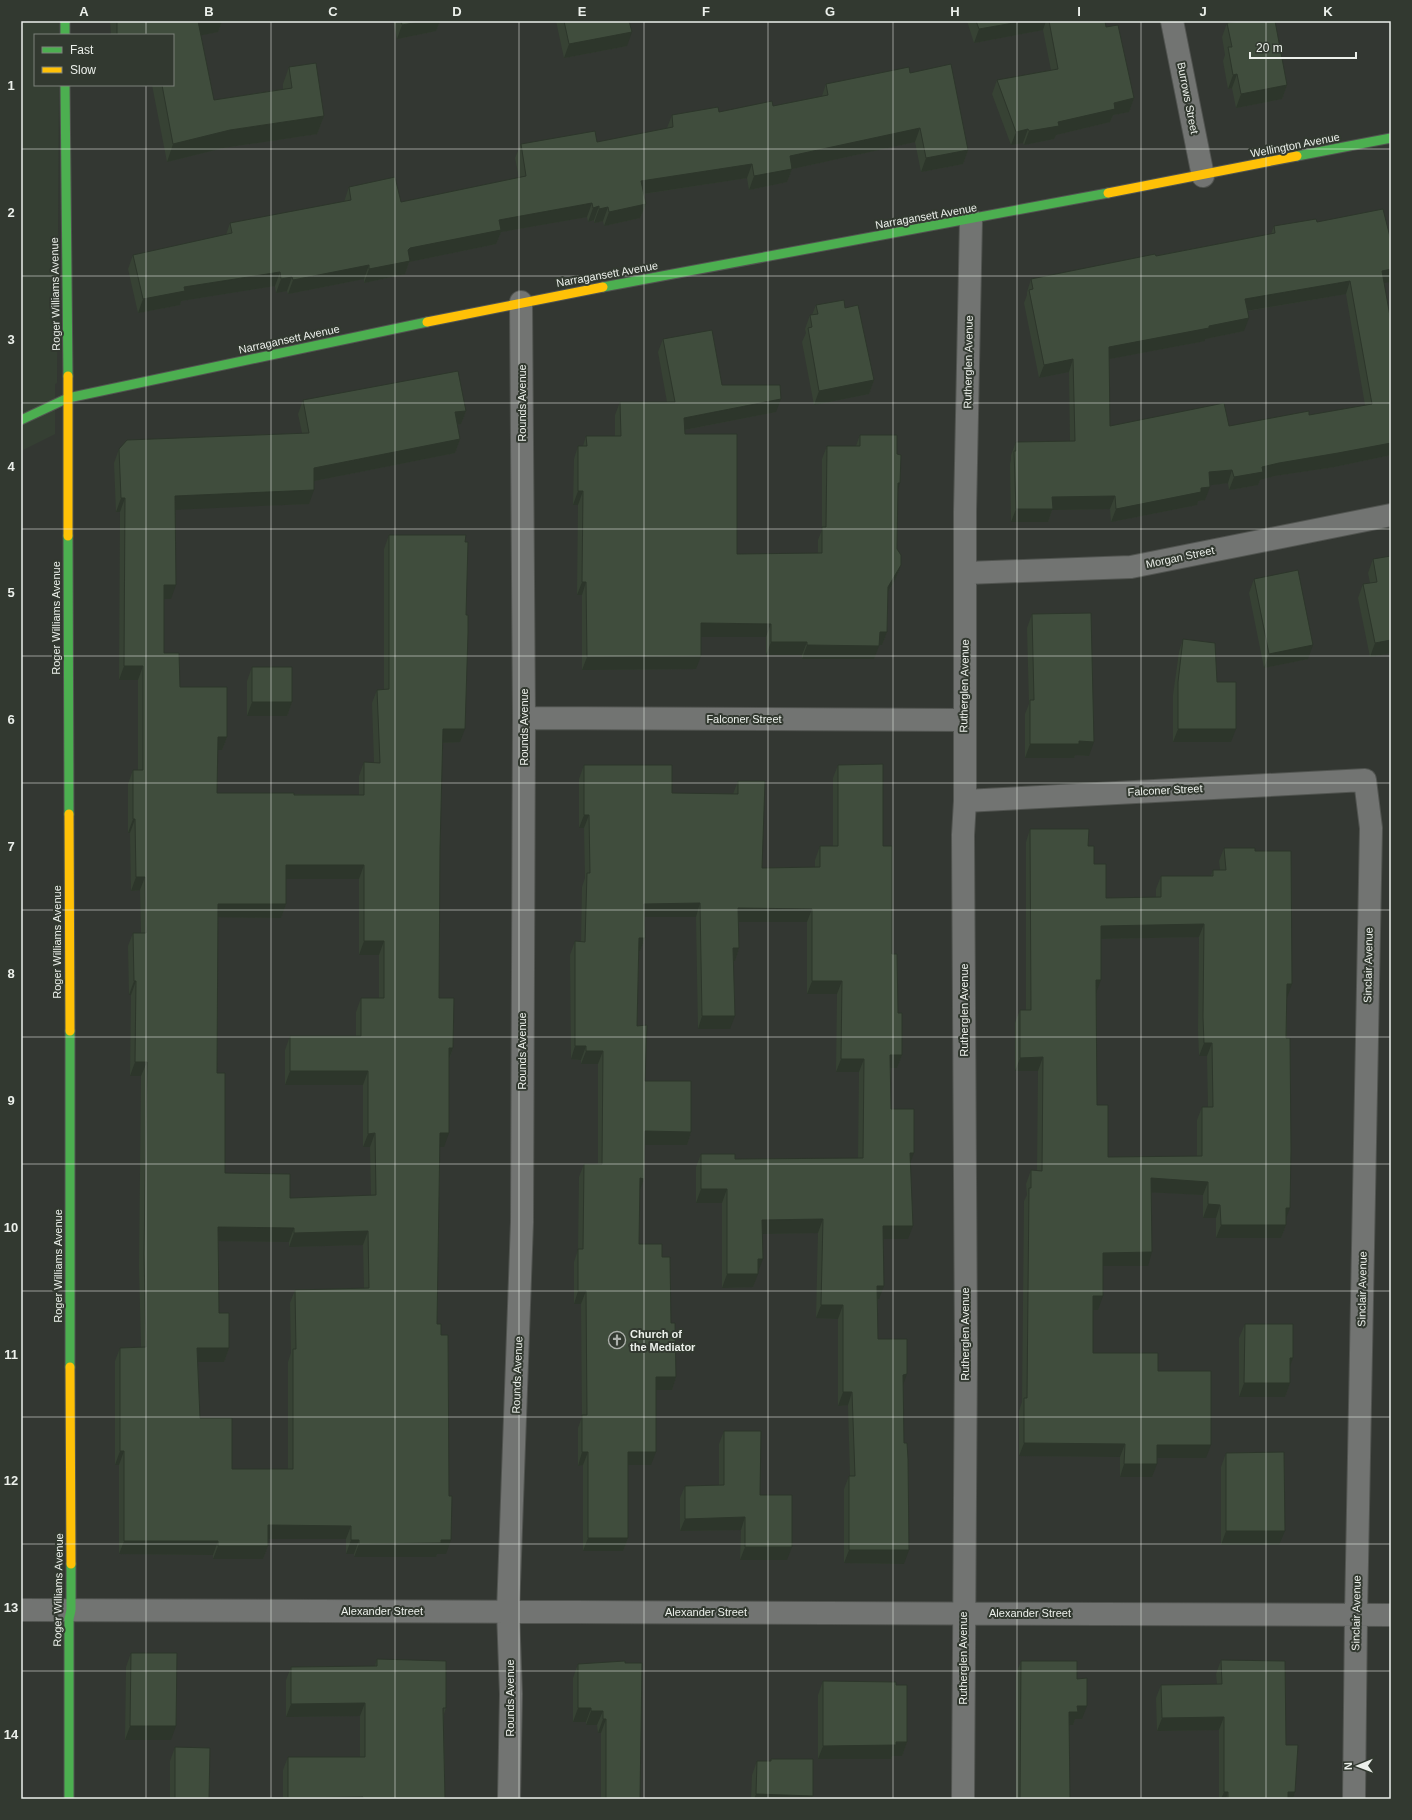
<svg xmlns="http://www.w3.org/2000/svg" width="1412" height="1820" viewBox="0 0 1412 1820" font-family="Helvetica,sans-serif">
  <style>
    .built { fill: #353f33 }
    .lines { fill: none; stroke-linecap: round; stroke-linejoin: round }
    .street-casing { stroke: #515450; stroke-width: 24 }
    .fast-casing { stroke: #515450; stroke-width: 11 }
    .slow-casing { stroke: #515450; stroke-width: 11 }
    .street { stroke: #727472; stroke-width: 22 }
    .fast { stroke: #4caf50; stroke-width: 9 }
    .slow { stroke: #ffc107; stroke-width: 9 }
    .wall { fill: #374234; fill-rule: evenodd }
    .shaded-wall { fill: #2d362b }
    .building { fill: #404d3d; stroke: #2d362b; fill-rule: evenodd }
    .grid { fill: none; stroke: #ecf0eb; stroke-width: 1; stroke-opacity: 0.55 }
    .labels { text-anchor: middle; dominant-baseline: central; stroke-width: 4; stroke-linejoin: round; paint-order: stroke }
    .street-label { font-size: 11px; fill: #ecf0eb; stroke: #323930 }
    .poi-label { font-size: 11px; font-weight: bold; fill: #ecf0eb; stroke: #323930; text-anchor: start }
    .neatline { fill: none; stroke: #ecf0eb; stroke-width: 1.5 }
    .grid-label { font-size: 13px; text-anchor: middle; font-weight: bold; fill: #ecf0eb }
  </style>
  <rect width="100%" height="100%" fill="#333732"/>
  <path class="built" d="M21,21H59V35H35V85H59L57,383L55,384V434L21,451Z"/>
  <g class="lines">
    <g class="street-casing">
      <path id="street" d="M1172,21L1203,176
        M966,573L1131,567L1391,515
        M524,718L964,720
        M965,801L1365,780L1371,828L1356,1615L1354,1799
        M21,1610L1391,1615
        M509,1799L511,1694L508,1612L522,1222L524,718L521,302
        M963,1799L966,1348L963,835L965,801V512L971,220"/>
    </g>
    <g class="fast-casing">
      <path id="fast" d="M65,21V35
        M65,85L68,376
        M1297,156L1391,138
        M603,287L1108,193
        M21,420L68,398L427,322
        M68,536L69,814
        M70,1031V1367
        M69,1799V1619L71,1610V1564"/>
    </g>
    <g class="slow-casing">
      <path id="slow" d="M1108,193L1297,156
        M427,322L603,287
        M68,376V536
        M69,814L70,1031
        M70,1367L71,1564"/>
    </g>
    <use href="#street" class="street"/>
    <use href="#fast" class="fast"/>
    <use href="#slow" class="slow"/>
  </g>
  <path class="wall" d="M110,21H222L218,32L201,35L214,100L283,89V84L289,67L324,116L317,134L223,148L167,162L152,85H173V35H111Z
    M393,21H440L436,31L397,39Z
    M552,21H629L627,46L564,58L556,21L552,22Z
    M967,21H1105L1106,27L1134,98L1129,112L1113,115L1110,122L1056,135L1054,139L1024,145L1023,143L1011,145L992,94L997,80L1051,70L1043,30L974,43Z
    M1227,23L1287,85L1282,99L1236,108L1232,88L1228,89L1223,61L1225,55L1222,37Z
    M910,73L968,150L963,164L921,172L915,142L792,169L787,182L749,190L747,178L644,194L646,204L640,218L604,226L603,221L594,223V220L588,222L587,217L501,232L496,244L409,262L405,274L364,283V279L288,294L287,291L276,293L275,286L181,301L180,305L138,313L128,269L133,255L226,235L230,223L344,202L349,187L401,202L519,178L515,158L521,144L597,142L667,128L672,115L719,112L773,106L822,96L826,84Z
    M1317,222L1391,241V282L1384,283L1391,455L1334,467L1274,476L1260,480L1258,485L1229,490L1228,483L1210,485L1205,500L1198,501L1197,505L1111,522L1110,509L1052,510L1048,522H1011L1010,464L1011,460V455L1016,442L1070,441L1069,372L1039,378L1024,303L1027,295V292L1031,279L1271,234L1274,226ZM1346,294L1365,405L1309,415L1229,426H1110L1109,359L1205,341V339L1244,331L1248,311Z
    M816,305L845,308L874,380L869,394L814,405L802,342L806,333L805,329L810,315H812Z
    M663,339L722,385L776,412L685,430V434L737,554L818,553V540L822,530V459L827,446H856L860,435L897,454V549L901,565L896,578L888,592L887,632L882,645H879L874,659H802V655H766V637H701L696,669L582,670V595H577L578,505H573L574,459L578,446H583L586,436H615V415L620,402H667L658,352Z
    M303,400L466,411L461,424L457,425L460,439L455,453L314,481L309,504L175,509L171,599H164V653L180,687L227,737L222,750H218L217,793L359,795V776L364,762L374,763L372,703L377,690L384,689V549L389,535L460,742L442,743L440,849L439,998L453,1048L449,1061L444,1147H440L437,1324L446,1554H437L436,1557H354V1554H346V1539H268V1546L263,1559H213V1555L119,1554V1465H115V1361L120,1348L141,1347L139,1268L141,1076H130L131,995H129L128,946L133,933H141L140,890L131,891L130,833H128V784L133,770H138V680H119L120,512H116L114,463L119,449L302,433L298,414ZM286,879H359V955H379V998H361L356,1012V1036H290L285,1050V1085H363V1147H370L371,1195L290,1198L225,1173L217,1073L218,917L281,918L286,904ZM218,1241L289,1242V1247L363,1245L364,1288L295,1290L290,1303L291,1353L288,1362V1469H232L200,1418L198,1362H224L229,1348L219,1313Z
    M1373,559L1391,653L1370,657L1358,598L1363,584L1370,583L1368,573Z
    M1254,579L1308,659L1264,668L1249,593Z
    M1032,614L1089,756L1075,755L1074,758H1025V714L1029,704L1027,628Z
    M1183,639L1217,682L1231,742H1173V695L1179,652Z
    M252,667L292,702L287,716H247V681Z
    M584,765L672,793L733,794L738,781L762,868L815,867V860L820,846H833V778L838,765L883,846L892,954L902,1055L897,1068H891V1109L911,1162L908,1239H883L879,1299H878V1339L903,1387L904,1564L844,1563V1489L849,1476H850L848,1405L838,1406V1319L816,1318L818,1233L763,1234L758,1272L753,1287L722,1288V1203H696V1167L701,1154L735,1159L858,1158L859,1072H836L837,994H807V922H738L739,948L735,961H734L730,1029H698L696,917H644L645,938L640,951H639L637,1026L645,1081L691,1132L687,1145H645L644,1179L640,1188L639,1244L662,1257L671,1323L676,1377L672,1390H656L651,1465H628V1538L623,1551H583V1465L578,1466V1428L582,1417L581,1304H574V1262L578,1250L579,1177L584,1164H598V1064H581V1060L571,1059L570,955L575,941L581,942L582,887L585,878L584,828H579V779Z
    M1030,829L1088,846L1106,898L1156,897V889L1161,876H1211L1213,870H1220L1219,861L1224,848L1255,851L1287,998L1286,1225L1281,1238H1216V1218H1203V1195L1151,1192L1148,1266H1103L1098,1310H1093V1353L1158,1371L1206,1458H1157L1152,1477H1120V1457L1019,1456V1411L1022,1402L1024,1201L1027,1195L1026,1184L1031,1170L1037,1171L1038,1071H1015V1023L1020,1010H1026V842ZM1199,937L1198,1030L1199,1056H1207L1208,1107H1202L1197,1120V1156L1108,1157L1097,1105L1096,992L1101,939Z
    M1245,1324L1293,1358L1290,1365V1383L1285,1397H1239V1338Z
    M724,1431L760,1495L787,1560H740L741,1530L680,1531V1498L685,1486L719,1485V1444Z
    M1226,1453L1279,1545H1221V1467Z
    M131,1653L171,1740H125L126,1667Z
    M377,1659L446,1708L444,1714L445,1799H283V1770L288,1757H360V1716L286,1717V1680L291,1667L375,1666Z
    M1221,1660L1286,1745L1295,1792L1293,1799H1219V1730L1157,1731L1156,1698L1161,1685L1217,1684L1216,1674Z
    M625,1661L640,1799H601V1733H598L597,1725H586V1722H573V1678L578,1664Z
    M1021,1661L1082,1719H1075L1073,1725H1069L1070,1799H1016V1674Z
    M823,1681L896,1685L907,1742L902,1756H892L891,1759H818V1695Z
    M175,1747L209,1799H170V1761Z
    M771,1759L813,1796L811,1799H751L752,1775L757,1761H770Z"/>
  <path class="shaded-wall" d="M197,21H222L218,32L192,37Z
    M424,21H440L436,31L397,39L402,25Z
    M1025,21H1046L1043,30L974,43L979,29Z
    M632,32L627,46L564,58L569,44Z
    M1237,74L1232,88L1228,89L1233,75Z
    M1287,85L1282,99L1236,108L1241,94Z
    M1134,98L1129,112L1113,115L1110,122L1056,135L1054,139L1024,145L1029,131L1114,103Z
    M324,116L317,134L223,148L167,162L173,144L230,130Z
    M920,128L915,142L792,169L787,182L749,190L754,176L790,156Z
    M1028,129L1023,143L1011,145L1016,132Z
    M968,150L963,164L921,172L926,158Z
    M752,164L747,178L636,195L641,181Z
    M592,203L587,217L501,232L496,244L409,262L405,274L364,283L369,269L410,248L499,220Z
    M646,204L640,218L604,226L609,212Z
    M599,206L594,220L588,222L593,208Z
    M608,207L603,221L594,223L599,209Z
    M369,265L364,279L288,294L293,280Z
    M1391,269V282L1378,284L1382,271Z
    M280,272L275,286L181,301L180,305L138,313L143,299L184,287Z
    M292,277L287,291L276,293L281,279Z
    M1350,281L1346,294L1240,312L1245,299Z
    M1249,318L1244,331L1205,339V341L1104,360L1109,347L1209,326Z
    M1073,359L1069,372L1039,378L1044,365Z
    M874,380L869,394L814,405L819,391Z
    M781,399L776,412L679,431L684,418Z
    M466,411L461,424L450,426L455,412Z
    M460,439L455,453L309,482L314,468Z
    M1391,443V455L1334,467L1274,476L1260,480L1258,485L1229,490L1234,477L1262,467L1279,463Z
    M1232,470L1228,483L1204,486L1209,472Z
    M898,483H900L896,496Z
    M1210,487L1205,500L1198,501L1197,505L1111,522L1116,509L1201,488Z
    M314,490L309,504L170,510L175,496Z
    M578,491H583L578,505H573Z
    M1115,496L1110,509L1052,510L1048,522H1011L1016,509L1052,497Z
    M121,498H125L120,512H116Z
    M901,565L896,578L883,600L888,587Z
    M582,582H586L582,595H577Z
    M164,585H176L171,599H159Z
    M701,623L771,624L766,637H696Z
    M880,632H887L882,645H875Z
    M1391,640V653L1370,657L1375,643Z
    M771,642H807L802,655H766Z
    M807,645L879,646L874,659H802Z
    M1313,645L1308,659L1264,668L1269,654Z
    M701,656L696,669L582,670L587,657Z
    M124,666H143L138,680H119Z
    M252,702H292L287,716H247Z
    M443,729H465L460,742L438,743Z
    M1178,729H1236L1231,742H1173Z
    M218,737H227L222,750H213Z
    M1079,741L1094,742L1089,756L1075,755L1074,758H1025L1030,744Z
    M584,815H589L584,828H579Z
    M133,819H135L130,833H128Z
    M286,865H364L359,879H281Z
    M136,877H145L140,890L131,891Z
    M700,903L696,917H639L644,904Z
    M218,904H286L281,918L213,917Z
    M738,908L812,909L807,922H733Z
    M1204,924L1199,937L1096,939L1101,926Z
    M639,938H645L640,951H634Z
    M364,941H384L379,955H359Z
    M733,948H739L735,961H729Z
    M1096,980H1101L1096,993Z
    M134,981H136L131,995H129Z
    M812,981H842L837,994H807Z
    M1287,984H1292L1287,998Z
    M702,1016H735L730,1029H698Z
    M1204,1043H1212L1207,1056H1199Z
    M575,1046H586L581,1060L571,1059Z
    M449,1048H453L448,1062Z
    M586,1051H603L598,1064H581Z
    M890,1055H902L897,1068H886Z
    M1043,1057L1038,1071H1015L1020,1058Z
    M841,1059H864L859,1072H836Z
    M135,1062H147L141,1076H130Z
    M290,1071H368L363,1085H285Z
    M645,1131L691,1132L687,1145H640Z
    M375,1133L370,1147H363L368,1134Z
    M440,1133H449L444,1147H435Z
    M910,1153H914L909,1166Z
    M640,1178L644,1179L639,1192Z
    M1151,1178L1208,1182L1203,1195L1146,1192Z
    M701,1189H727L722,1203H696Z
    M1208,1204L1220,1205L1216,1218H1203Z
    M1286,1208H1290L1285,1221Z
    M823,1219L818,1233L758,1234L762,1220Z
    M1221,1225H1286L1281,1238H1216Z
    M883,1226H913L908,1239H878Z
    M218,1227L294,1228L289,1242L213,1241Z
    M368,1231L363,1245L289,1247L294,1233Z
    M1152,1252L1148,1266H1098L1103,1253Z
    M758,1259H763L758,1272Z
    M727,1274H758L753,1287L722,1288Z
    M877,1286H884L879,1299H873Z
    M578,1291H586L581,1304H574Z
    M1093,1296H1103L1098,1310H1088Z
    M821,1305H843L838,1319L816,1318Z
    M197,1348H229L224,1362H192Z
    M1290,1358H1293L1288,1372Z
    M907,1374L902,1388L903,1375Z
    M656,1377H676L672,1390H651Z
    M1244,1383H1290L1285,1397H1239Z
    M843,1392H852L848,1405L838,1406Z
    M1024,1443L1125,1444L1120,1457L1019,1456Z
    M1157,1445H1211L1206,1458H1152Z
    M120,1451H124L119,1465H115Z
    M582,1452H588L583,1465L578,1466Z
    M628,1452H656L651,1465H623Z
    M1124,1464H1157L1152,1477H1120Z
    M745,1517L741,1530L680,1531L685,1519Z
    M268,1525L351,1526L346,1539H262Z
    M1226,1531H1285L1279,1545H1221Z
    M588,1538H628L623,1551H583Z
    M351,1540H359L354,1554H346Z
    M441,1540H451L446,1554H437L436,1557H354L359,1544Z
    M124,1541H218L213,1555L119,1554Z
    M218,1546H268L263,1559H213Z
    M745,1547H792L787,1560H740Z
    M849,1550H909L904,1564L844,1563Z
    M365,1703L360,1716L286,1717L291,1704Z
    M1077,1706H1087L1082,1719H1075L1073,1725H1065L1069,1712Z
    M578,1708H591L586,1722H573Z
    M591,1711H603L597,1725H586Z
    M1224,1717L1219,1730L1157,1731L1162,1718Z
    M603,1719H606L601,1733H598Z
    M130,1726H176L171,1740H125Z
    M907,1742L902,1756H892L891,1759H818L823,1746Z
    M1224,1792H1228L1226,1799H1221Z
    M1288,1792H1295L1293,1799H1285Z
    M756,1794L813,1796L811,1799H754Z
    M363,1797L362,1799H288V1798Z"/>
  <path class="building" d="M117,21H198L214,100L292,88L289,67L316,63L324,116L230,130L173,144L162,85H173V35H117Z
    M401,21H424L402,25Z
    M564,21H629L632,32L569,44Z
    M976,21H1025L979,29Z
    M1049,21H1105L1106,27L1118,25L1134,98L1114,103L1115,109L1058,122L1059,126L1029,131L1028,129L1016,132L997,80L1058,69Z
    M1239,21H1275L1287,85L1241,94L1237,74L1233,75L1228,47H1232L1227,23Z
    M951,64L968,150L926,158L920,128L790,156L792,169L754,176L752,164L641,181L646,204L609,212L608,207L599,209V206L593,208L592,203L499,220L501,230L410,248L408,250L410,261L369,269V265L293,280L292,277L281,279L280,272L184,287L185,291L143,299L133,255L232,233L230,223L351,200L349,187L395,177L401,202L526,176L521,144L595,131L597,142L673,127L672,115L718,107L719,112L772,101L773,106L828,95L826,84L909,67L910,73Z
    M1383,209L1391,241V269L1382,271L1391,322V443L1338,453L1279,463L1262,467L1263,472L1234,477L1232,470L1209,472L1210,487L1201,488V492L1116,509L1115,496L1052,497L1053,509H1016L1014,451H1016V442L1075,441L1073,359L1044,365L1029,290L1033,289L1031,279L1155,254L1156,256L1275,233L1274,226L1316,219L1317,222ZM1350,281L1372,404L1309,415V411L1229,426L1224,403L1110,426L1109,347L1209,328V326L1249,318L1245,299Z
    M844,300L845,308L858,305L874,380L819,391L808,328L812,327L810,315L818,314L816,305Z
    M712,330L722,385H780L781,399L684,418L685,434H737V554L822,553V527H826L827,446H860V435H897V454L901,455L900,483H898L897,549L901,555V565L888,587L887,632H880L879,646L807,645V642H771V624L701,623V656L587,657L586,582H582L583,491H578V446H587L586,436H621L620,402H675L663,339Z
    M458,371L466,411L455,412L460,439L314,468V490L175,496L176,585H164V653H179L180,687H227V737H218L217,793H294V795H364V762L380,763L377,690L389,689V535H466L465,542H468L466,615H468V633L465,729H443L440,849L439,998H454L453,1048H449V1133H440L437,1324H441V1335H448L449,1496H452L451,1540H441V1543L359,1544V1540H351V1526L268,1525V1546H218V1541H124V1451H120V1348L146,1347L144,1254L147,1062H135L136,981H134L133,933H146L145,877H136L135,819H133V770H143V666H124L125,498H121L119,449L127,440L309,433L303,400ZM286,865H364V941H384V998H361V1036H290V1071H368V1134L375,1133L376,1195L290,1198V1174L225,1173V1073H217L218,904H286ZM218,1227L294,1228V1233L368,1231L369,1288L295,1290L296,1349H293V1469H232V1418H200L197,1348H229V1313H219Z
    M1391,556V640L1375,643L1363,584L1377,582L1373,559Z
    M1298,570L1313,645L1269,654L1254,579Z
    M1091,613L1094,742L1079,741V744H1030V700H1034L1032,614Z
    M1183,639L1215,643L1217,682H1236V729H1178V682Z
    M252,667H292V702H252Z
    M883,764V846H892V954H897L898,1013H902V1055H890L891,1109H914V1153H910L913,1226H883L884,1286H877L878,1339H907V1374L903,1375L904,1443H907L908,1459L909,1550H849V1476H855L852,1392H843V1305H821L823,1219L762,1220L763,1259H758V1274H727V1189H701V1154H735V1159L863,1158L864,1059H841L842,981H812V909L738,908L739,948H733L735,1016H702L700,903L644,904L645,938H639L637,1026L647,1025L645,1081H691V1132L645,1131L644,1179L640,1178L639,1244H662V1257H670L671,1323H675L676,1377H656V1452H628V1538H588V1452H582V1415H587L586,1291H578V1249H583L584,1164H602L603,1051H586V1046H575V941L585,942L587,873H590L589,815H584V765H672V793L738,794V781H765L762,868L820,867V846H838V765Z
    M1030,829H1089L1088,846H1094V864H1106V898L1161,897V876H1213V870H1226L1224,848H1255V851H1291L1292,984H1287L1286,1038H1290L1291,1150L1290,1208H1286V1225H1221L1220,1205L1208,1204V1182L1151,1178L1152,1252L1103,1253V1296H1093V1353H1158V1371H1211V1445H1157V1464H1124L1125,1444L1024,1443V1398H1027L1029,1188H1031V1170L1042,1171L1043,1057L1020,1058V1010H1031ZM1204,924L1203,1017L1204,1043H1212L1213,1107H1202V1156L1108,1157V1105H1097L1096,980H1101V926Z
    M1245,1324H1293V1358H1290V1383H1244Z
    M724,1431H761L760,1495H792V1547H745V1517L685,1519V1486L724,1485Z
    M1284,1452L1285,1531H1226V1453Z
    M131,1653H177L176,1726H130Z
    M377,1659L446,1661V1708H443L445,1799H363V1797L288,1798V1757H365V1703L291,1704V1667L377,1666Z
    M1221,1660L1285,1661L1286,1745H1298L1295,1792H1288V1799H1228V1792H1224V1717L1162,1718L1161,1685L1222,1684Z
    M625,1661V1663H642L640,1799H606V1719H603V1711H591V1708H578V1664Z
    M1021,1661H1077V1679L1087,1678V1706H1077L1078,1712H1069L1070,1799H1020Z
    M823,1681L896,1682V1685H907V1742H896V1745L823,1746Z
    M175,1747L210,1748L209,1799H175Z
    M771,1759H813V1796L756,1794L757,1761H771Z"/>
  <path class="grid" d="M146,21V35M271,21V1799M395,21V1799M519,21V1799M644,21V1799M768,21V1799M893,21V1799M1017,21V1799M1141,21V1799M1266,21V1799M146,85V1799M21,149H1391M21,276H1391M21,403H1391M21,529H1391M21,656H1391M21,783H1391M21,910H1391M21,1037H1391M21,1164H1391M21,1291H1391M21,1417H1391M21,1544H1391M21,1671H1391"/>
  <defs>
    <g id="church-ring" transform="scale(0.9)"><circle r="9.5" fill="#323930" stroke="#abafaa" stroke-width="1.5"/><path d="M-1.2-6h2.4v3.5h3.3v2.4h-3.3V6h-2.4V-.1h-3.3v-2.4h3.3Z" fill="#abafaa"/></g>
  </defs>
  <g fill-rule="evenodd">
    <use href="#church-ring" x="617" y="1340"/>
  </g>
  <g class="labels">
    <g class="street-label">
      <text transform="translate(1188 98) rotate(79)">Burrows Street</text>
      <text transform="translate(1295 145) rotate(-11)">Wellington Avenue</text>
      <text transform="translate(926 216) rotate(-10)">Narragansett Avenue</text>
      <text transform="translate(607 274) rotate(-10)">Narragansett Avenue</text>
      <text transform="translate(55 294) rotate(-91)">Roger Williams Avenue</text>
      <text transform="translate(289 339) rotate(-12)">Narragansett Avenue</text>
      <text transform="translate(968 362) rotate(-89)">Rutherglen Avenue</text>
      <text transform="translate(522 403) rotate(-90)">Rounds Avenue</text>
      <text transform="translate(1180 557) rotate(-12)">Morgan Street</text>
      <text transform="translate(56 618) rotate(-90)">Roger Williams Avenue</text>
      <text transform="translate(964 686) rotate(-89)">Rutherglen Avenue</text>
      <text x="744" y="719">Falconer Street</text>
      <text transform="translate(524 727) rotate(-90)">Rounds Avenue</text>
      <text transform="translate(1165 790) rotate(-3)">Falconer Street</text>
      <text transform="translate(57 942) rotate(-90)">Roger Williams Avenue</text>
      <text transform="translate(1368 965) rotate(-89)">Sinclair Avenue</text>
      <text transform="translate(964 1010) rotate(-90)">Rutherglen Avenue</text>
      <text transform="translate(522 1051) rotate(-90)">Rounds Avenue</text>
      <text transform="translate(58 1266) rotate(-90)">Roger Williams Avenue</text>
      <text transform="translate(1362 1289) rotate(-89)">Sinclair Avenue</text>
      <text transform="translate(965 1334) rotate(-90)">Rutherglen Avenue</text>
      <text transform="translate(517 1375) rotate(-88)">Rounds Avenue</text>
      <text transform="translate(58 1590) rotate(-89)">Roger Williams Avenue</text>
      <text x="382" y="1611">Alexander Street</text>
      <text x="706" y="1612">Alexander Street</text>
      <text x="1030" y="1613">Alexander Street</text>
      <text transform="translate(1356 1613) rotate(-89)">Sinclair Avenue</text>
      <text transform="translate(963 1658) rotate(-90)">Rutherglen Avenue</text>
      <text transform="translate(510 1698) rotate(-90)">Rounds Avenue</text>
    </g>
    <g class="poi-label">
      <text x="630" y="1334">Church of<tspan x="630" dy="13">the Mediator</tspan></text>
    </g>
  </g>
  <rect width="1412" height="1820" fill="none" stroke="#323930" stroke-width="44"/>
  <rect x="34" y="34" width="140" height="52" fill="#323930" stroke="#7c827b"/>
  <rect x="42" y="47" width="20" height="6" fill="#4caf50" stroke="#7c827b"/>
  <text x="70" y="54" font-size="12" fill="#ecf0eb">Fast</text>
  <rect x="42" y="67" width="20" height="6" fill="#ffc107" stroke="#7c827b"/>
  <text x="70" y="74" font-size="12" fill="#ecf0eb">Slow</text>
  <g transform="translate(1358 1766) rotate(269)" stroke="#323930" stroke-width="3" paint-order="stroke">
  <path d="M0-3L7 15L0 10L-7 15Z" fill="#ecf0eb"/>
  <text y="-6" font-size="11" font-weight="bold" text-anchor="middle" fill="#ecf0eb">N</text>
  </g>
  <path d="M1250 52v6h106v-6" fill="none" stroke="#ecf0eb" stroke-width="2"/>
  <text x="1256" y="52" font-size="12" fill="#ecf0eb" stroke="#323930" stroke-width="3" paint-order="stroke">20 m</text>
  <rect x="22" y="22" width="1368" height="1776" class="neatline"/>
  <g class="grid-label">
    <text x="84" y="16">A</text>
    <text x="209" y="16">B</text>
    <text x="333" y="16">C</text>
    <text x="457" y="16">D</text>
    <text x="582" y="16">E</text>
    <text x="706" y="16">F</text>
    <text x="830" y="16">G</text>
    <text x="955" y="16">H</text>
    <text x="1079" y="16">I</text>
    <text x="1203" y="16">J</text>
    <text x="1328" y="16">K</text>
    <text x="11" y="90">1</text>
    <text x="11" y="217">2</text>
    <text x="11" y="344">3</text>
    <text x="11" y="471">4</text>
    <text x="11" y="597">5</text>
    <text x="11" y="724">6</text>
    <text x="11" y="851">7</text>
    <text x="11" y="978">8</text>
    <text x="11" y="1105">9</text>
    <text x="11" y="1232">10</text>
    <text x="11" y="1359">11</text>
    <text x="11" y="1485">12</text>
    <text x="11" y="1612">13</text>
    <text x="11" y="1739">14</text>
  </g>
</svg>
